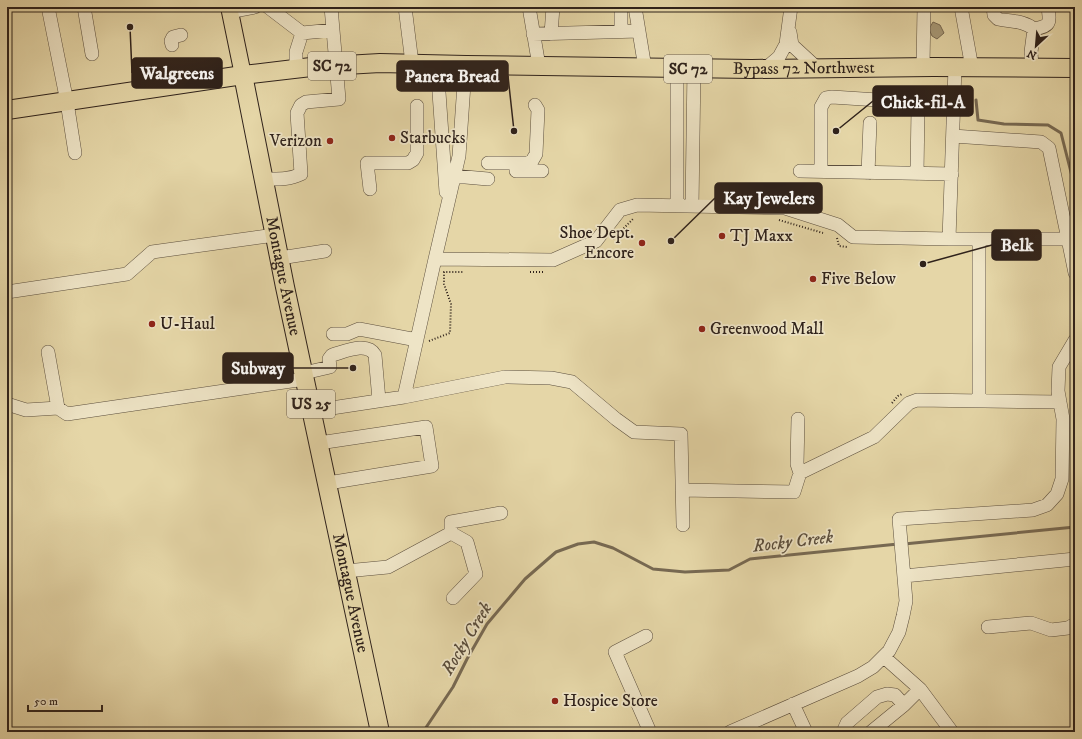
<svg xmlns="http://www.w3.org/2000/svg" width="1082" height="739" viewBox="0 0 1082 739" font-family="'IM FELL DW Pica',serif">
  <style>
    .water { fill: #a79977; stroke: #776952 }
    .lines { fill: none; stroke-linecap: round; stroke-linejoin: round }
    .stream { stroke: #776952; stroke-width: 3 }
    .minor-casing { stroke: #5c4f3e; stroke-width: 14 }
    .major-casing { stroke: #2f221b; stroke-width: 18 }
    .highway-casing { stroke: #2f221b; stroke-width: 20 }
    .path { stroke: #2f221b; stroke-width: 2; stroke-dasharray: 1 2; stroke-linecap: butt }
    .minor { stroke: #eee4c6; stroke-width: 13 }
    .major { stroke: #e5d6a7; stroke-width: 16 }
    .highway { stroke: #e5d6a7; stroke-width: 18 }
    .poi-dot { fill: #8f2418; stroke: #eee4c6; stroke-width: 1.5 }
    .labels { text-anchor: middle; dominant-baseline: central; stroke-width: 3.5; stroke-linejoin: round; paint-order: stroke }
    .shield { fill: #eee4c6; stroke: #685c4e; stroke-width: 1 }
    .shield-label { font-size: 16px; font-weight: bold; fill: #2f221b }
    .street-label { font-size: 17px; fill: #2f221b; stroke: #eee4c6 }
    .poi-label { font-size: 17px; fill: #2f221b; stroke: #eee4c6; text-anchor: start }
    .water-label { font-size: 18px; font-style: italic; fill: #594c3b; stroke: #eee4c6 }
    .leader { fill: none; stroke: #2f221b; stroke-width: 1.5 }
    .callout-dot { fill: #2f221b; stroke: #eee4c6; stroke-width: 1.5 }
    .callout { fill: #2f221b; stroke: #2f221b; stroke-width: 1.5 }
    .callout-label { font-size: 18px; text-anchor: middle; font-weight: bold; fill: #fff }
  </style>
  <rect width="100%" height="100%" fill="#e5d6a7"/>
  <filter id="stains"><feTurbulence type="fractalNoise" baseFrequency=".005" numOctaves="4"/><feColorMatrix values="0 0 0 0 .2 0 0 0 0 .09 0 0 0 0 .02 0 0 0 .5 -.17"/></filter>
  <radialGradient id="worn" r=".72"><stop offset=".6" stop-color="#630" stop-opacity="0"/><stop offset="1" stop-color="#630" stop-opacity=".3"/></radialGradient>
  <path class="water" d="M933,22L940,25L944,33L937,39L932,36L929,29Z"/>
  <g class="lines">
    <path class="stream" d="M976,100L978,120L1004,124L1048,125L1061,133L1075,188
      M1075,371C1072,377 1072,383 1075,389
      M904,544L1075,527
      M7,717L10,732
      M423,732L453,687L467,659L487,624L525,579L556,552L578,544L594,542L613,548L653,569L685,572L729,570L750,559L898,544"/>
    <g class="minor-casing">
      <path id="minor" d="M48,7L67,102L75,153
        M84,7L92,54
        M268,7L302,33L296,52V69
        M405,7L412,63
        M529,7L539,66
        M621,7V31
        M635,7L645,68
        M961,7L972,68
        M993,7L994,15L998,19C1011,22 1023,20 1034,29
        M230,12L255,7
        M790,32L792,45L817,68
        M302,33L333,30
        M533,34L639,31
        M551,34L553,7
        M172,45L171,41L173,37L181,35
        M437,64L446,192
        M457,65L464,84L459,156L435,259L553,260L596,241L620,210L637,205L785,208L838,225L853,237L949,239
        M923,67L924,7
        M955,67L949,239H1068L1075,273
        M1032,68L1031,52L1034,29C1051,26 1050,23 1048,7
        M677,69V206
        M765,69L779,57L786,44L791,7
        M953,136L1041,142L1049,148L1068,239
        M488,163H527L532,161L536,154L538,110L535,105
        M516,171H542
        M800,171L952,174
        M821,171V107L826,98L832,97L909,102L918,108L917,174
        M868,173L870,123
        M454,176L488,179
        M264,179C277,179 289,180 301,174L297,113L301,105L306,102L339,99L331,7
        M370,189L367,163H408L413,160L417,153V106
        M692,206L694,68
        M979,239V401
        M280,258L325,251
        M7,292L127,274L152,252L275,235
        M333,334H347L359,329L417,340
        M48,352L58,408
        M304,373L330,367L329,359L332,355C344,352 367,341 375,355L379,400
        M404,397L505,377L551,378L572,382L616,419L634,432L681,434L683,525
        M7,404L26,410L58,408L67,414L305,379
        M312,411L404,397L435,259
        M798,419L797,464L800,473
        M319,443L426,427L432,466L328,483
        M682,490L794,492L800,473L874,437L909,403L917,400L1060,402
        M451,533L467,542L476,574L453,598
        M346,571L388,567L451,533V522L501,513
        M904,576L1075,559
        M988,627L1031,623L1051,630L1068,628L1075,624
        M646,636L615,652L650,732
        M884,657L920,689L952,732
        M793,704L806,732
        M730,732L858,676L873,667L889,651L899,632L903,616L906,601L899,519L1033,510L1047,505L1057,494L1062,479L1063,419L1058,391L1059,367L1075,340
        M843,732L847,723L877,697L887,694L895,695L904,705
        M871,732L904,705L920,689"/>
    </g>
    <g class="major-casing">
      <path id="major" d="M229,7L243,75"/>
    </g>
    <g class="highway-casing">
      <g id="highway">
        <path id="s1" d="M243,75L285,287L380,732"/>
        <path id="s2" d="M7,110L243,75L311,67L380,63L466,65L752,69L933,67L1075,68"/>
      </g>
    </g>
    <path class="path" d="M779,220L823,233
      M837,238L839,246L847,247
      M613,239L634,218
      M530,272H544
      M429,341L450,333L451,304L444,284V272H464
      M892,403L898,396L902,394"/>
    <use href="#minor" class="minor"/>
    <use href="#major" class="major"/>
    <use href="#highway" class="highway"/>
  </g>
  <g class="poi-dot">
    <circle cx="392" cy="138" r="4"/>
    <circle cx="330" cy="141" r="4"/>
    <circle cx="722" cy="236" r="4"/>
    <circle cx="642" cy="243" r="4"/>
    <circle cx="813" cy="279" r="4"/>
    <circle cx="152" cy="324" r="4"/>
    <circle cx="702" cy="329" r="4"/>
    <circle cx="555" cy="701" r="4"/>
  </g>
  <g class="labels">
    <g class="shield">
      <rect x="308" y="52" width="48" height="28" rx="3"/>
      <rect x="664" y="55" width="48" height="28" rx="3"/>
      <rect x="287" y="390" width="48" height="28" rx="3"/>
    </g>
    <g class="shield-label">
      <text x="332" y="66">SC 72</text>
      <text x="688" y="69">SC 72</text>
      <text x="311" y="404">US 25</text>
    </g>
    <g class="street-label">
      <text stroke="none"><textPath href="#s2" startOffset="800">Bypass 72 Northwest</textPath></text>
      <text stroke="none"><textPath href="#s1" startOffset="205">Montague Avenue</textPath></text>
      <text stroke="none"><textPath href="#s1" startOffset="529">Montague Avenue</textPath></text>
    </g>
    <g class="poi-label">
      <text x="400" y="138">Starbucks</text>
      <text x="322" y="141" text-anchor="end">Verizon</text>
      <text x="634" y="233" text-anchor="end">Shoe Dept.<tspan x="634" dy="20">Encore</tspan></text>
      <text x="730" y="236">TJ Maxx</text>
      <text x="821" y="279">Five Below</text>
      <text x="160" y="324">U-Haul</text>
      <text x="710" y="329">Greenwood Mall</text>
      <text x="563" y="701">Hospice Store</text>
    </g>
    <g class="water-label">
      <text transform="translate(793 542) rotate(-7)">Rocky Creek</text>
      <text transform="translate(467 639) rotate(-59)">Rocky Creek</text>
    </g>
  </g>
  <path class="leader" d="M130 27L132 73M514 131L508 76M836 131L873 101M671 241L715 198M923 264L992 245M353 368L293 368"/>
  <g class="callout-dot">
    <circle cx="130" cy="27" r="4"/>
    <circle cx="514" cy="131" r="4"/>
    <circle cx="836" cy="131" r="4"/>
    <circle cx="671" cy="241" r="4"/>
    <circle cx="923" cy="264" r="4"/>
    <circle cx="353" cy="368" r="4"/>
  </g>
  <g class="callout">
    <rect x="132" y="58" width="90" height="30" rx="4"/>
    <rect x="397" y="61" width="111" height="30" rx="4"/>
    <rect x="873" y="86" width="100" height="30" rx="4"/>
    <rect x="715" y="183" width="107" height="30" rx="4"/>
    <rect x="992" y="230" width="49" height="30" rx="4"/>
    <rect x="223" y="353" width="70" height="30" rx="4"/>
  </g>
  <g class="callout-label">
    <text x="177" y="79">Walgreens</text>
    <text x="452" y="82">Panera Bread</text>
    <text x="923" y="108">Chick-fil-A</text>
    <text x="769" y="204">Kay Jewelers</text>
    <text x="1017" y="251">Belk</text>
    <text x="258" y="374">Subway</text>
  </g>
  <rect width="1082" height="739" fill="none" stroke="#e5d6a7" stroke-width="24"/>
  <rect x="8" y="8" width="1066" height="723" fill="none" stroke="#2f221b" stroke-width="2"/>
  <rect x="12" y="12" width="1058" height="715" fill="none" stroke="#2f221b"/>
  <g transform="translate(1036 46) rotate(206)" stroke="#eee4c6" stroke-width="3" paint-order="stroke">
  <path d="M0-3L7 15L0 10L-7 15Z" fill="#2f221b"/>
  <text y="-6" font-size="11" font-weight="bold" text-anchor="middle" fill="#2f221b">N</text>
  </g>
  <path d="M28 705v6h74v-6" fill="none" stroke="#2f221b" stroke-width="2"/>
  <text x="34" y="705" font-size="12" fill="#2f221b" stroke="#eee4c6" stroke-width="3" paint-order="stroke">50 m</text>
  <rect width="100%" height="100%" filter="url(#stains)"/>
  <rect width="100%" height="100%" fill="url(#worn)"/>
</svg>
